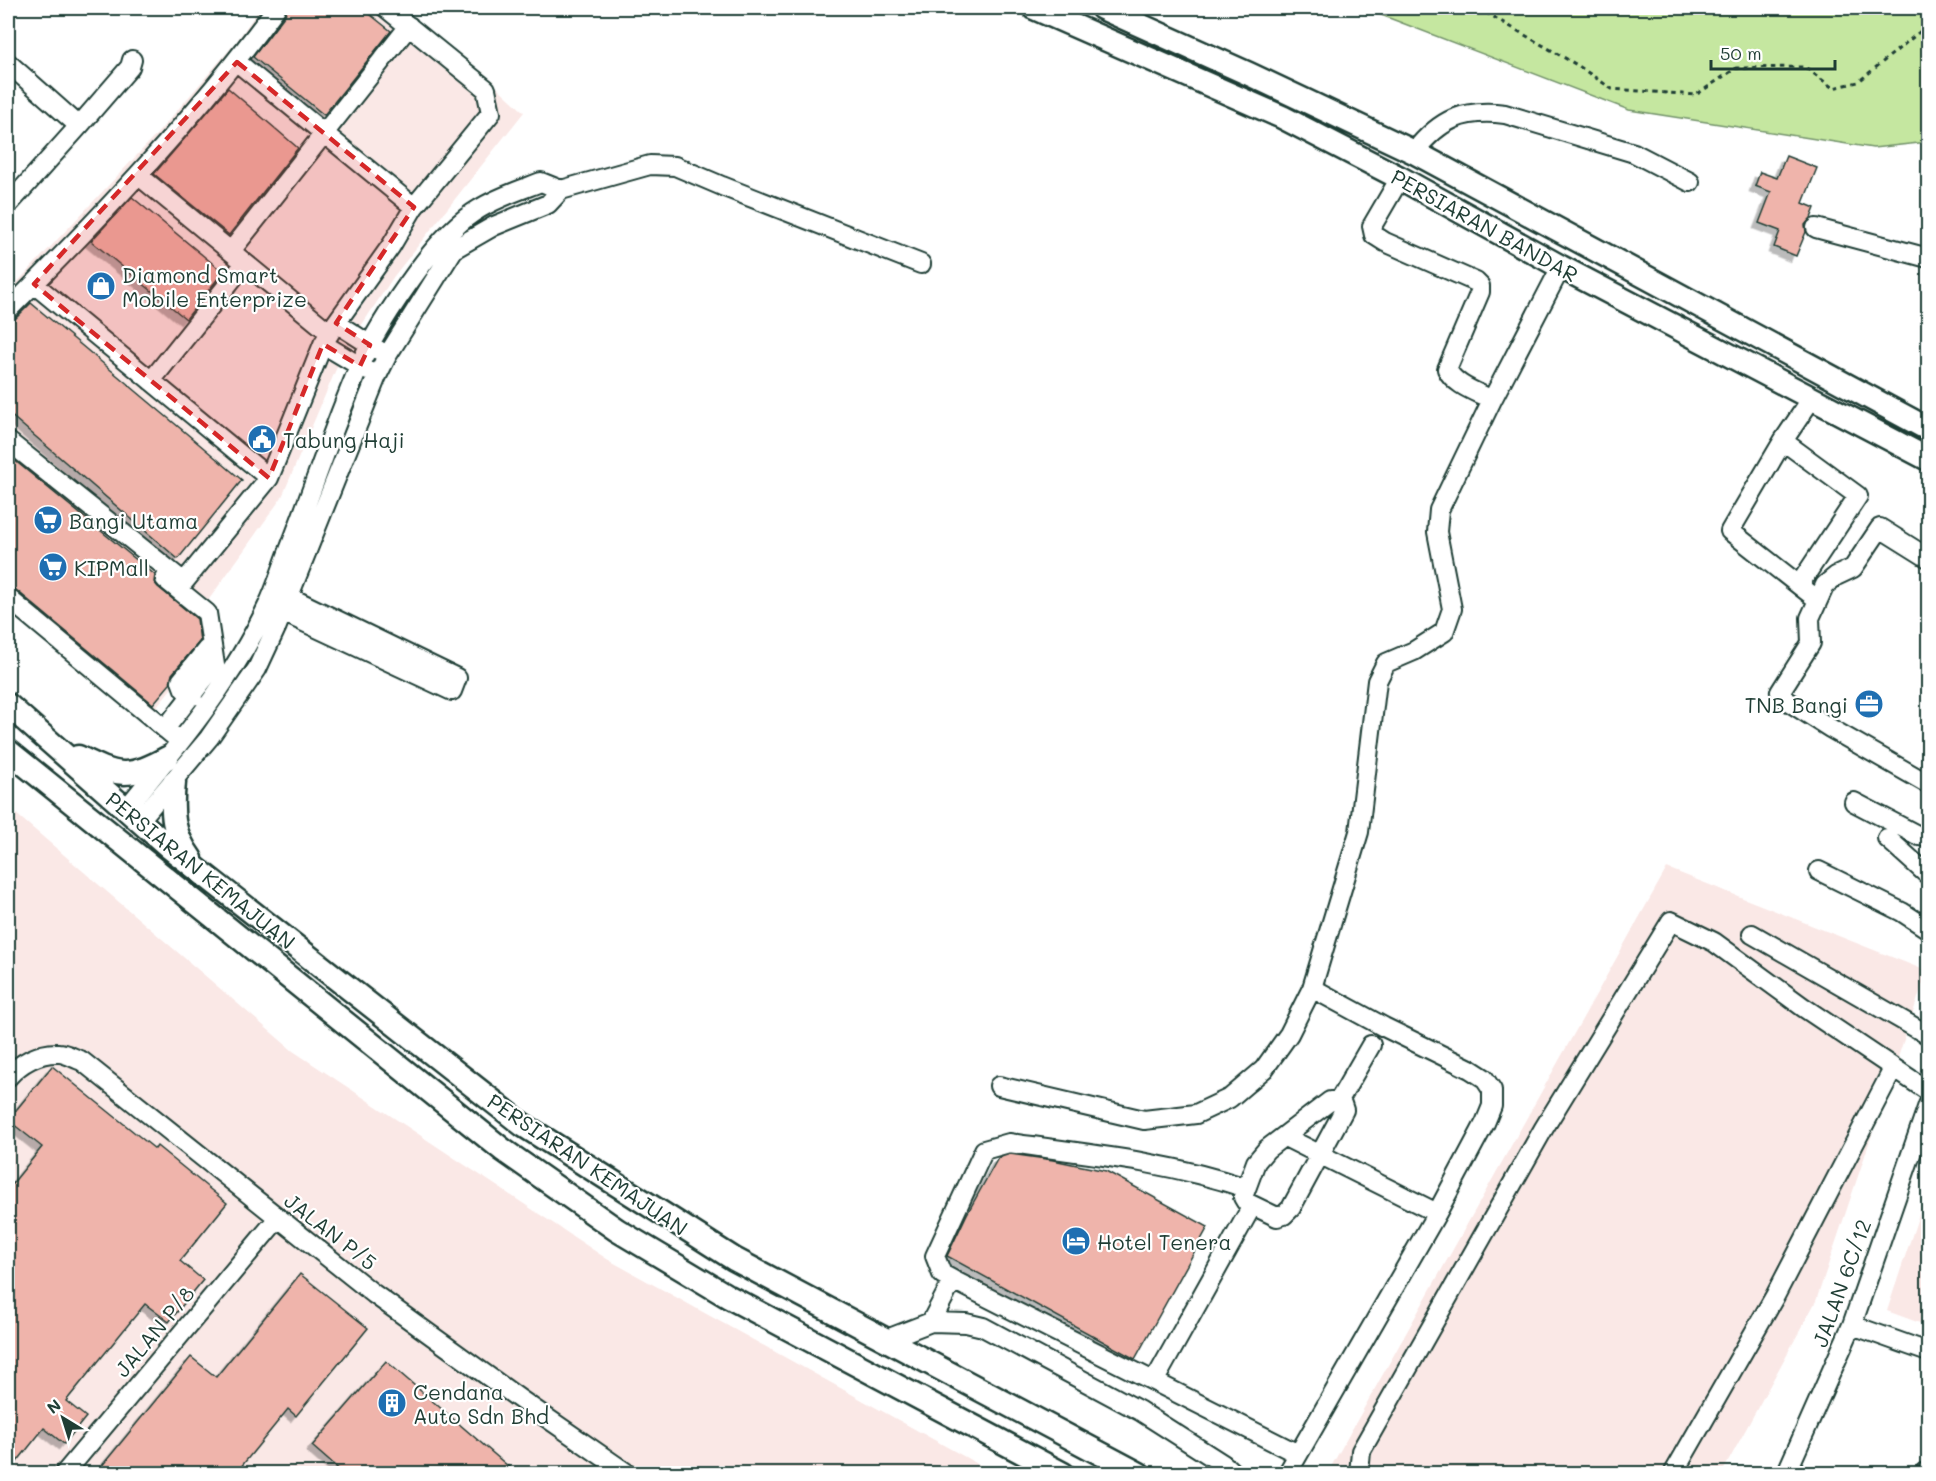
<svg xmlns="http://www.w3.org/2000/svg" width="1936" height="1481" viewBox="0 0 1936 1481" font-family="Mali,sans-serif">
  <style>
    .built { fill: #fae8e6 }
    .green { fill: #c5e7a0; stroke: #72926a; stroke-width: 1.5 }
    .building { fill: #efb4ab; stroke: #1f3d34; stroke-width: 1.5; filter: url(#shadow) }
    .lines { fill: none; stroke-linecap: round; stroke-linejoin: round }
    .minor-casing { stroke: #1f3d34; stroke-width: 22 }
    .major-casing { stroke: #1f3d34; stroke-width: 27 }
    .path { stroke: #1f3d34; stroke-width: 3; stroke-dasharray: 4.5 4.5; stroke-linecap: butt }
    .minor { stroke: #fff; stroke-width: 18 }
    .major { stroke: #fff; stroke-width: 22 }
    .marked { fill: #d62828; fill-opacity: 0.2; stroke: #d62828; stroke-width: 4.5; stroke-dasharray: 12 8; stroke-linejoin: round }
    .labels { text-anchor: middle; dominant-baseline: central; stroke-width: 4.5; stroke-linejoin: round; paint-order: stroke }
    .street-label { font-size: 21px; fill: #1f3d34; stroke: #fff }
    .poi-label { font-size: 21px; fill: #1f3d34; stroke: #fff; text-anchor: start }
  </style>
  <defs>
    <filter id="shadow"><feDropShadow dx="-5.5" dy="5.5" stdDeviation="0" flood-color="#0004"/></filter>
  </defs>
  <rect width="100%" height="100%" fill="#fff"/>
  <filter id="ink" filterUnits="userSpaceOnUse"><feTurbulence type="fractalNoise" baseFrequency=".0167" numOctaves="2"/><feDisplacementMap in="SourceGraphic" scale="12" xChannelSelector="R" yChannelSelector="G"/><feConvolveMatrix kernelMatrix="1 2 1 2 8 2 1 2 1" color-interpolation-filters="sRGB"/></filter>
  <g filter="url(#ink)">
    <path class="built" d="M260,8H399L498,88L524,112L394,276L342,355L282,497L200,612L207,645L153,711L8,588V458L163,582L8,454V292L155,136L236,42Z
      M8,807L293,1051L607,1259L994,1473H8Z
      M1667,868L1927,971L1816,1301L1722,1473L1327,1474Z
      M1928,1187V1326L1887,1311Z"/>
    <path class="green" d="M1363,8H1928V142L1873,148L1629,110Z"/>
    <path class="building" d="M287,8H362L391,31L324,115L253,57L285,15Z
      M228,88L298,148L229,235L154,174Z
      M1786,156L1817,168L1803,203L1815,208L1811,218L1805,225L1806,232L1796,256L1774,247L1780,231L1759,223L1771,192L1755,186L1760,172L1777,178Z
      M132,197L223,272L186,319L91,241Z
      M31,303L242,480L178,559L8,413V326Z
      M8,455L155,575L154,582L158,587L197,619L200,641L172,674L170,684L153,704L15,589L8,585Z
      M52,1066L155,1149L157,1146L227,1203L180,1261L203,1280L169,1322L145,1304L66,1401L86,1417L64,1444L44,1428L8,1473V1189L42,1147L8,1120Z
      M1010,1154L1053,1160L1106,1171L1208,1227L1135,1359L947,1256L967,1214L998,1158Z
      M300,1274L368,1328L296,1416L288,1409L236,1473H96L191,1357L216,1377Z
      M386,1361L516,1473H343L312,1446Z"/>
    <g class="lines">
      <g class="minor-casing">
        <path id="minor" d="M237,62L414,207
          M8,63L79,126L8,205
          M79,126L130,67L132,60
          M1414,152C1440,119 1463,109 1505,114L1634,153L1690,182
          M138,175L330,333
          M1400,178L1372,226L1374,235L1385,242L1476,282L1480,286V292L1447,369C1454,385 1477,392 1492,400
          M561,190L650,165L675,166L722,186L921,264
          M1816,228L1928,258
          M231,251L409,26
          M34,284L269,478
          M8,310C103,215 197,116 276,8
          M336,323L380,351
          M323,344L368,371
          M151,381L245,263
          M1812,398L1783,441L1730,531L1818,600
          M8,441L184,582L269,478L323,344L336,323L391,246L414,207L491,113L486,89L386,8
          M1783,441L1858,496L1799,585
          M1928,558L1880,528L1853,568L1836,576L1825,585L1810,618L1811,643L1780,692L1786,700L1830,728L1928,784
          M165,579L207,613L215,665L165,729
          M8,598L174,736
          M272,607L452,691L457,678L279,592
          M193,696L184,689L181,681L207,649L211,648
          M1854,802L1919,836L1928,837
          M125,810C178,746 233,680 268,605C277,586 283,565 291,545C314,486 334,425 359,367C374,332 396,300 418,270C435,247 455,223 479,209C498,197 520,190 541,182L561,190L548,204L494,226L454,249L387,356L377,376L277,626L257,669L209,738L139,821
          M1887,838L1928,875
          M1819,871L1902,912L1928,929
          M1752,934L1928,1035
          M8,1077C20,1063 39,1052 59,1053C66,1053 75,1059 82,1061L374,1294L521,1400L628,1474
          M999,1086L1144,1120L1196,1114L1230,1098L1264,1069L1289,1034L1312,988L1359,832L1377,681L1386,663L1414,651L1444,632L1452,609L1437,532L1439,510L1492,400L1561,267
          M1330,1101H1334L1342,1104L1344,1110L1291,1208L1284,1215L1277,1217L1246,1202L1243,1197L1256,1162L1267,1149Z
          M1338,1102L1371,1045
          M1285,1137L1437,1213
          M953,1280L942,1274L935,1256L984,1150L1009,1143C1089,1154 1169,1162 1246,1188
          M931,1322L953,1280L1298,1454
          M1852,1325L1928,1352
          M887,1339L931,1322L966,1323L983,1327L1140,1411L1223,1464L1234,1474
          M1155,1380L1252,1206
          M1926,1472L1928,1473
          M64,1474L278,1218
          M1287,1474L1437,1213L1485,1123L1492,1106V1090L1484,1078L1470,1069L1384,1027L1312,988
          M1359,1474L1361,1451L1544,1128L1671,921L1714,942L1803,1007L1928,1091
          M1673,1474L1775,1296L1893,1069
          M1786,1474L1852,1325L1928,1105"/>
      </g>
      <g class="major-casing">
        <path id="major" d="M1034,8L1282,117L1400,178L1561,267L1928,459
          M1102,8L1249,74L1414,152L1928,429
          M8,705L169,847L523,1125L734,1259L1139,1474
          M8,751L503,1150L617,1230L729,1297L1063,1474
          M78,757C117,776 128,780 167,758
          M174,782C171,813 172,833 191,859"/>
      </g>
      <path class="path" d="M1478,8L1577,65L1612,89L1696,95L1736,68L1805,67L1833,88L1858,82L1928,25"/>
      <use href="#minor" class="minor"/>
      <use href="#major" class="major"/>
    </g>
  </g>
  <path class="marked" d="M237,62L414,207L336,323L370,345L360,366L323,344L269,478L34,284Z"/>
  <defs>
    <g id="shop-disc" transform="scale(1.5)"><circle r="9.5" fill="#1f6fb2" stroke="#fff"/><path d="M-5-2.5h2.3a2.7 3.5 0 0 1 5.4 0H5L5.5 6h-11ZM-1.5-2.5h3a1.5 2.3 0 0 0-3 0Z" fill="#fff"/></g>
    <g id="civic-disc" transform="scale(1.5)"><circle r="9.5" fill="#1f6fb2" stroke="#fff"/><path d="M-.6-6.5H3V-4.5H.6V-3L4-1V1h2V6H-6V1h2V-1L-.6-3ZM-1.2 2.5V6h2.4V2.5Z" fill="#fff"/></g>
    <g id="supermarket-disc" transform="scale(1.5)"><circle r="9.5" fill="#1f6fb2" stroke="#fff"/><path d="M-6-5.5h2.5l.6 2H6L4.5 2H-2.5L-4.4-4H-6ZM-1.5 3.2a1.3 1.3 0 1 0 .1 0ZM3 3.2a1.3 1.3 0 1 0 .1 0Z" fill="#fff"/></g>
    <g id="office-disc" transform="scale(1.5)"><circle r="9.5" fill="#1f6fb2" stroke="#fff"/><path d="M-6-3h4V-5.5h4V-3h4V5H-6ZM-1-4.5V-3h2v-1.5ZM-6 0V1H6V0Z" fill="#fff"/></g>
    <g id="hotel-disc" transform="scale(1.5)"><circle r="9.5" fill="#1f6fb2" stroke="#fff"/><path d="M-6-4.5h1.5V1H6V5H4.5V3h-9V5H-6ZM-4 0a1.8 1.8 0 1 1 3.6 0ZM.5 0V-2.5h3Q6-2.5 6 0Z" fill="#fff"/></g>
    <g id="building-disc" transform="scale(1.5)"><circle r="9.5" fill="#1f6fb2" stroke="#fff"/><path d="M-4-6H4V6H1V3H-1V6H-4ZM-2.5-4.3h1.7v1.8h-1.7ZM.8-4.3h1.7v1.8H.8ZM-2.5-1h1.7V.8h-1.7ZM.8-1h1.7V.8H.8Z" fill="#fff"/></g>
  </defs>
  <g fill-rule="evenodd">
    <use href="#shop-disc" x="101" y="286"/>
    <use href="#civic-disc" x="262" y="439"/>
    <use href="#supermarket-disc" x="48" y="520"/>
    <use href="#supermarket-disc" x="53" y="567"/>
    <use href="#office-disc" x="1869" y="704"/>
    <use href="#hotel-disc" x="1076" y="1241"/>
    <use href="#building-disc" x="392" y="1403"/>
  </g>
  <g class="labels">
    <g class="street-label">
      <text transform="translate(1485 225) rotate(29)">PERSIARAN BANDAR</text>
      <text transform="translate(201 870) rotate(39)">PERSIARAN KEMAJUAN</text>
      <text transform="translate(588 1164) rotate(34)">PERSIARAN KEMAJUAN</text>
      <text transform="translate(331 1231) rotate(38)">JALAN P/5</text>
      <text transform="translate(1841 1283) rotate(-70)">JALAN 6C/12</text>
      <text transform="translate(154 1331) rotate(-50)">JALAN P/8</text>
    </g>
    <g class="poi-label">
      <text x="122" y="274">Diamond Smart<tspan x="122" dy="24">Mobile Enterprize</tspan></text>
      <text x="283" y="439">Tabung Haji</text>
      <text x="69" y="520">Bangi Utama</text>
      <text x="74" y="567">KIPMall</text>
      <text x="1848" y="704" text-anchor="end">TNB Bangi</text>
      <text x="1097" y="1241">Hotel Tenera</text>
      <text x="413" y="1391">Cendana<tspan x="413" dy="24">Auto Sdn Bhd</tspan></text>
    </g>
  </g>
  <rect width="1936" height="1481" fill="none" stroke="#fff" stroke-width="30"/>
  <rect x="15" y="15" width="1906" height="1451" fill="none" stroke="#1f3d34" stroke-width="2" filter="url(#ink)"/>
  <g transform="translate(63 1418) rotate(322)" stroke="#ffffff" stroke-width="4.5" paint-order="stroke">
  <path d="M0-4.5L10 22L0 15L-10 22Z" fill="#1f3d34"/>
  <text y="-9" font-size="16" font-weight="bold" text-anchor="middle" fill="#1f3d34">N</text>
  </g>
  <path d="M1711 60v9h124v-9" fill="none" stroke="#1f3d34" stroke-width="3"/>
  <text x="1720" y="60" font-size="18" fill="#1f3d34" stroke="#ffffff" stroke-width="4.5" paint-order="stroke">50 m</text>
</svg>
